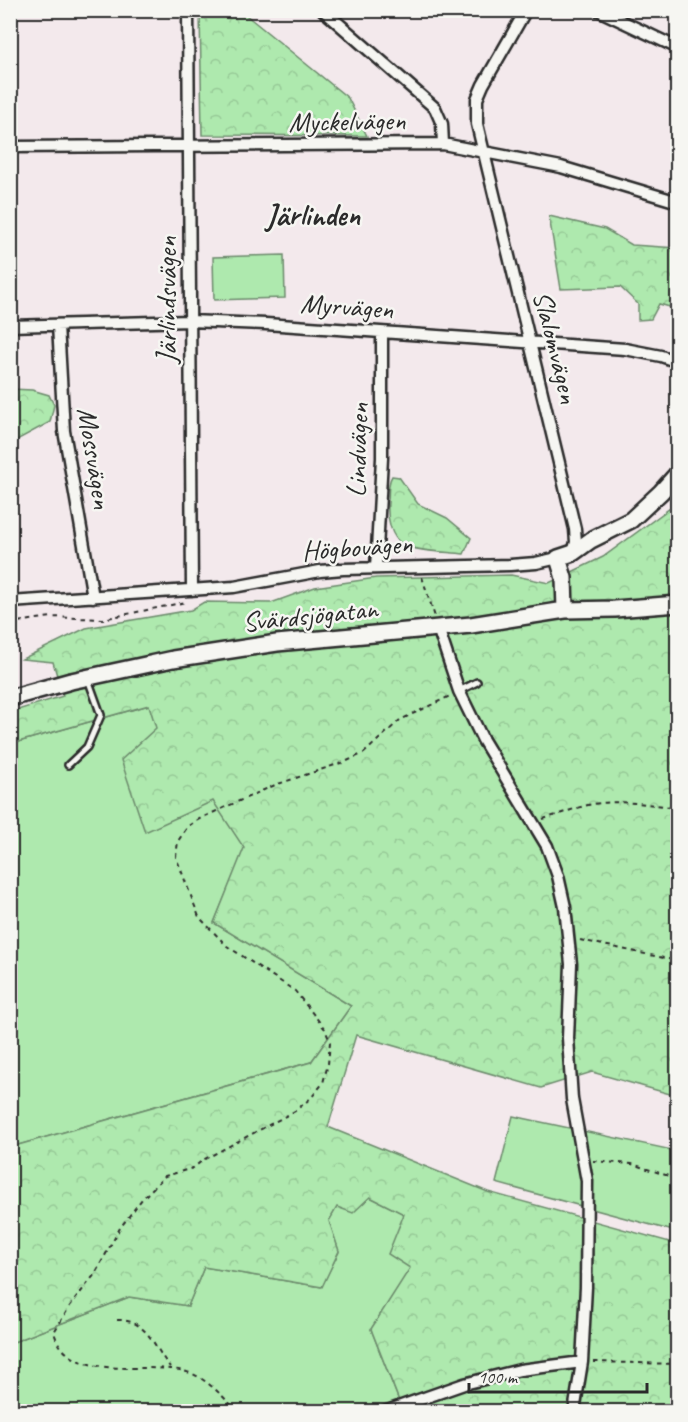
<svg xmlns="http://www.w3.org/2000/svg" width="688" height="1422" viewBox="0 0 688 1422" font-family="Caveat,sans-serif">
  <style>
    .grass { fill: #aee9ae; stroke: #6c8a6c; stroke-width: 1.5 }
    .forest { fill: url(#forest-crowns); stroke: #6c8a6c; stroke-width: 1.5 }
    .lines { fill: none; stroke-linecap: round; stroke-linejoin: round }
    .lane-casing { stroke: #2b2b2b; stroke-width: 10 }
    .street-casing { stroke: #2b2b2b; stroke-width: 15 }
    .secondary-casing { stroke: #2b2b2b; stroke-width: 20 }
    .path { stroke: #2b2b2b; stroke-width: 2; stroke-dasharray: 4.5 4.5; stroke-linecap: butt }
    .lane { stroke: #f6f6f2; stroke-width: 5 }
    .street { stroke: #f6f6f2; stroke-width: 10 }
    .secondary { stroke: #f6f6f2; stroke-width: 15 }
    .labels { text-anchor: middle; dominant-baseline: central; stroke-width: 5; stroke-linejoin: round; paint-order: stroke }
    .street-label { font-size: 28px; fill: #2b2b2b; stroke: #f6f6f2 }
    .neighbourhood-label { font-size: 30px; font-weight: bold; fill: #2b2b2b; stroke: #f6f6f2 }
  </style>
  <defs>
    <pattern id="forest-crowns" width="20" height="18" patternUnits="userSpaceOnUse" patternTransform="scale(1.5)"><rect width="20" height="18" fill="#aee9ae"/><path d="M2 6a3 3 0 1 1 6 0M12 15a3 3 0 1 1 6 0" fill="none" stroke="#96c896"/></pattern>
  </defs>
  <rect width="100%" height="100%" fill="#f3e9ec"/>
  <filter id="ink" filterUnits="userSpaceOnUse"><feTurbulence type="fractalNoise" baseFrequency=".0167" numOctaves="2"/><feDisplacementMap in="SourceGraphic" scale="12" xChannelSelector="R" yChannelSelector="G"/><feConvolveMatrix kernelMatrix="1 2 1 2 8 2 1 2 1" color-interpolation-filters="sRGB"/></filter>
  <g filter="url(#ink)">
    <path class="grass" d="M284,255L285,298L214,300L213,257Z
      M149,705L157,727L145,831L213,800L245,848L214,923L351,1006L311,1062L11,1147V744Z
      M513,1116L677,1151V1232L496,1183Z
      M370,1197L404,1214L411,1268L371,1329L403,1411L11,1412V1343L129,1297L188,1306L204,1267L321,1287L339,1252L329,1221L337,1207Z"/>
    <path class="forest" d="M200,11H241L348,98L367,136L202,135Z
      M549,216L605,229L632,245L677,248V309L659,304L651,319L638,320V304L620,287L561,289Z
      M11,389L32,390L49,395L54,405L50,422L15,441L11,431Z
      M392,476L399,477L418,504L447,518L471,538L464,554C450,552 416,552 404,545C390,538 387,517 388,503C389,494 387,484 392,476Z
      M677,503V1096L592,1072L541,1088L356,1035L328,1127L488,1192L677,1244V1411H403L371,1329L410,1268L388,1254L404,1214L370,1197L353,1213L337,1207L329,1221L339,1251L322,1287L204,1267L188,1306L129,1297L11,1343V1147L311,1062L351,1006L214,923L244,848L213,801L145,832L121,760L156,728L149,705L11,744V712L63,696L53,662L22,659L86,628L191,610L204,602L271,603L315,587L376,578L511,575L549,583L603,557Z"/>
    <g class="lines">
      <g class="lane-casing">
        <path id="lane" d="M459,691L477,682
          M68,765L87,747L101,715L88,679"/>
      </g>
      <g class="street-casing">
        <path id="street" d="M188,10L192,590
          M323,10L435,108L442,124L443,144
          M526,10L483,85L477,99V124L575,529L576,542L573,553
          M598,10L678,48
          M10,147L443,144L561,167L678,202
          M58,325L64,431L93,597
          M10,326L190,321L266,324L625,349L661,356L678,362
          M376,568L382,458V333
          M10,602L234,587L320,571L343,569L510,565L536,563L558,558
          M438,628L459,691L483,740L547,846L558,876L565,907L571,964L568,1038L572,1099L587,1181L586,1287L582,1362L574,1412
          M384,1412L464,1384L520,1370L582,1362"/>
      </g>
      <g class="secondary-casing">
        <path id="secondary" d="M565,610L564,578L558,558L573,553L591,540L631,520L661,492L678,473
          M10,698L71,681L173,659L277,643L471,625L565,610L615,609L678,604"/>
      </g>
      <path class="path" d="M422,577L435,617
        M10,623L51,617L103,619L186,602
        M543,819C557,815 573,809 588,805C617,799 648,804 678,808
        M580,940L678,961
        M593,1161L632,1164L678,1179
        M117,1320C148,1319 154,1348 170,1367
        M594,1362L678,1364
        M238,1412C223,1397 207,1378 187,1372C150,1360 68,1385 54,1332L70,1306L95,1274L120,1228L142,1199L165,1176L193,1168L203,1160L295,1111L311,1098L323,1083L328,1064L330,1042L325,1029L295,991L227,946L199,917L176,857L178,841L188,826L201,818L275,785L347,761L364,753L400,720L450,696"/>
      <use href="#lane" class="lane"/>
      <use href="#street" class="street"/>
      <use href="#secondary" class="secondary"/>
    </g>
  </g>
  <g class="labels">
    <g class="street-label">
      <text transform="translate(347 121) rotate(-1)">Myckelvägen</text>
      <text transform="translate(166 300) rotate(-90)">Järlindsvägen</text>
      <text transform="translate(347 306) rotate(4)">Myrvägen</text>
      <text transform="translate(556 347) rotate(76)">Slalomvägen</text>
      <text transform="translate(357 450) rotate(-88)">Lindvägen</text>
      <text transform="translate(95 458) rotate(81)">Mossvägen</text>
      <text transform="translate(357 547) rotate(-4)">Högbovägen</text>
      <text transform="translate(310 615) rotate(-6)">Svärdsjögatan</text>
    </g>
    <g class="neighbourhood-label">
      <text x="313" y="215">Järlinden</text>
    </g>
  </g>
  <rect width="688" height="1422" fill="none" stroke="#f6f6f2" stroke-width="36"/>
  <rect x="18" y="18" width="652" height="1386" fill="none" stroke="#2b2b2b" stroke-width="2" filter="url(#ink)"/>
  <path d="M469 1383v9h178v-9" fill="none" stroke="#2b2b2b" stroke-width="3"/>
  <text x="478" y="1383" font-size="18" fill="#2b2b2b" stroke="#f6f6f2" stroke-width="4.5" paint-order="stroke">100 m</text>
</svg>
